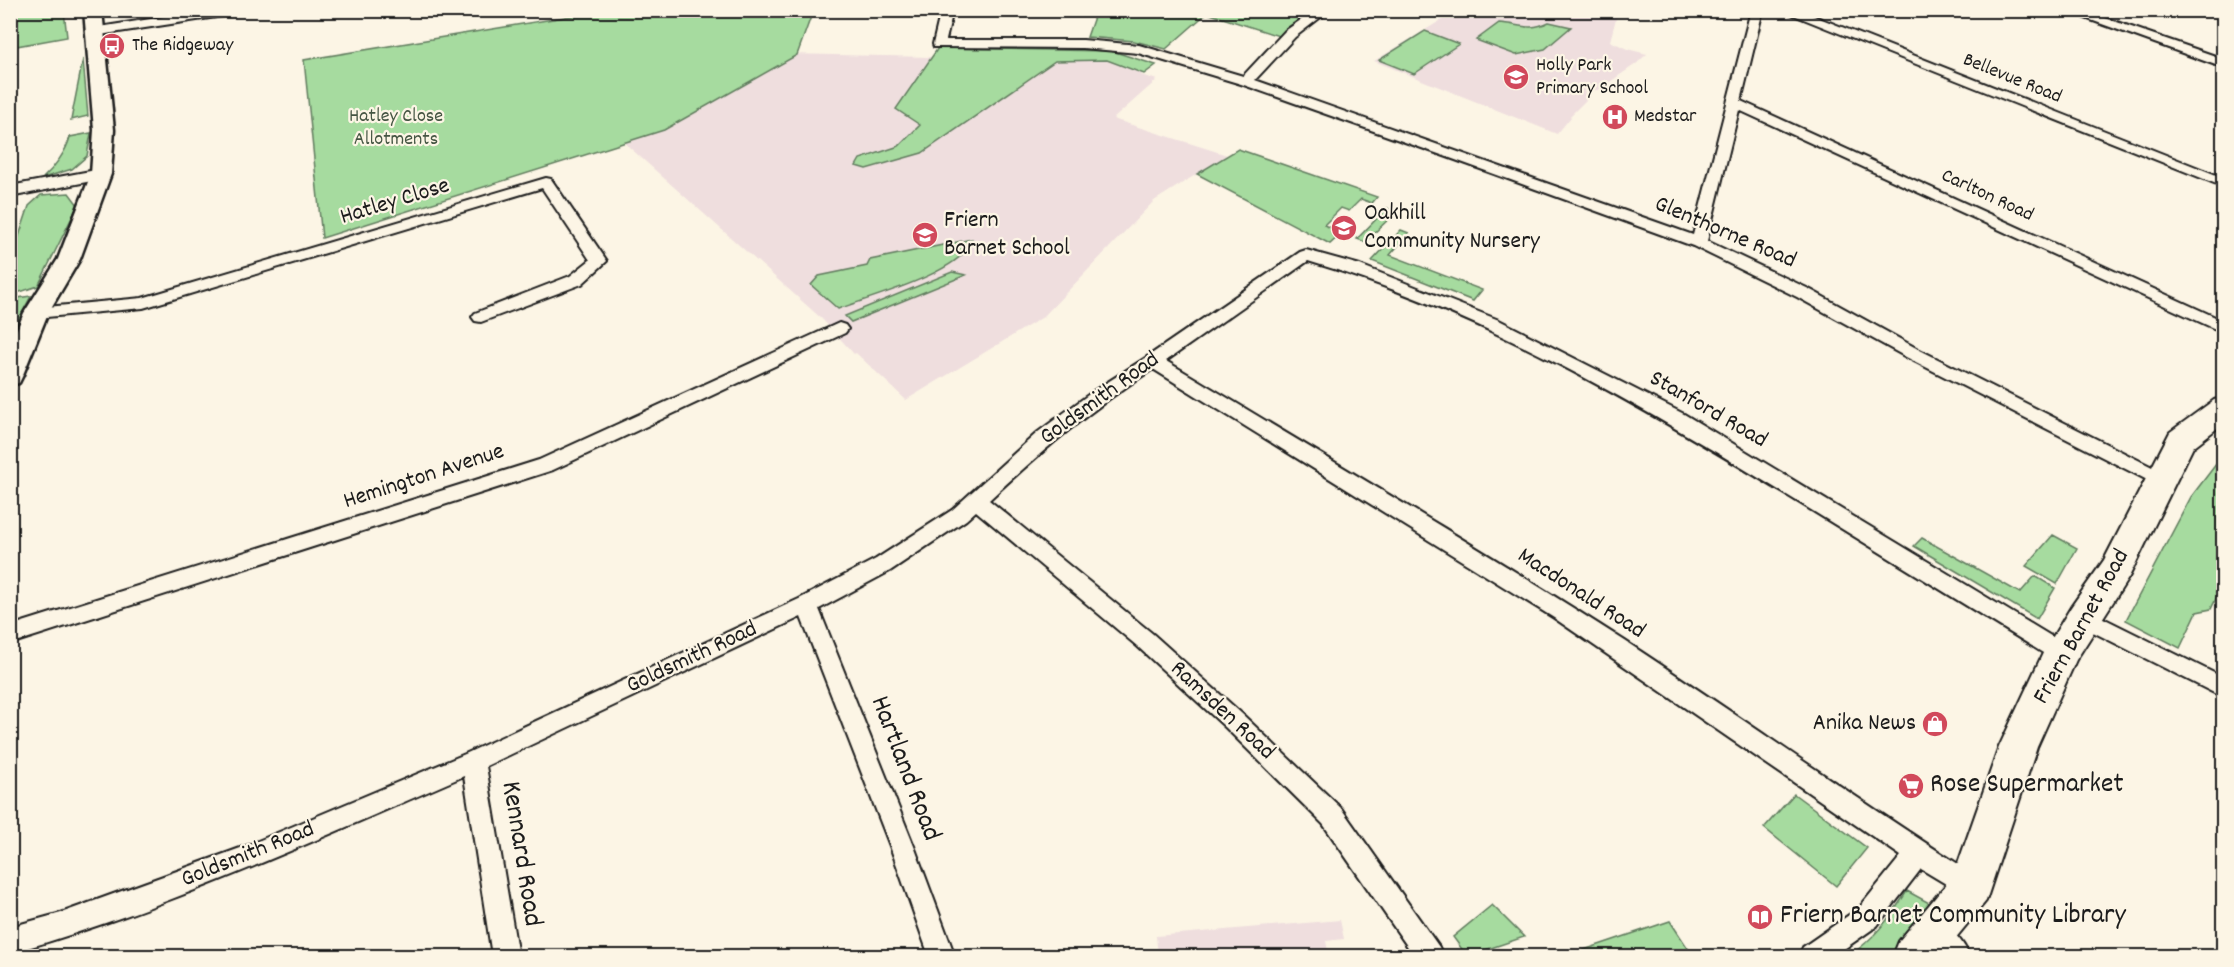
<svg xmlns="http://www.w3.org/2000/svg" width="2234" height="967" viewBox="0 0 2234 967" font-family="Dekko,sans-serif">
  <style>
    .built { fill: #efdede }
    .green { fill: #a6db9f; stroke: #617c5e; stroke-width: 1.5 }
    .lines { fill: none; stroke-linecap: round; stroke-linejoin: round }
    .minor-casing { stroke: #1c1c1c; stroke-width: 4 }
    .tertiary-casing { stroke: #1c1c1c; stroke-width: 4 }
    .secondary-casing { stroke: #1c1c1c; stroke-width: 5 }
    .primary-casing { stroke: #1c1c1c; stroke-width: 4 }
    .minor { fill: #fcf5e5; fill-rule: evenodd }
    .tertiary { fill: #fcf5e5; fill-rule: evenodd }
    .secondary { fill: #fcf5e5; fill-rule: evenodd }
    .primary { fill: #fcf5e5; fill-rule: evenodd }
    .labels { text-anchor: middle; dominant-baseline: central; stroke-width: 4.5; stroke-linejoin: round; paint-order: stroke }
    .far-poi-label { font-size: 20px; fill: #1c1c1c; stroke: #fcf5e5; text-anchor: start }
    .far-street-label { font-size: 20px; fill: #1c1c1c; stroke: #fcf5e5 }
    .far-park-label { font-size: 20px; fill: #455543; stroke: #fcf5e5 }
    .street-label { font-size: 24px; fill: #1c1c1c; stroke: #fcf5e5 }
    .poi-label { font-size: 24px; fill: #1c1c1c; stroke: #fcf5e5; text-anchor: start }
    .near-street-label { font-size: 28px; fill: #1c1c1c; stroke: #fcf5e5 }
    .near-poi-label { font-size: 28px; fill: #1c1c1c; stroke: #fcf5e5; text-anchor: start }
  </style>
  <rect width="100%" height="100%" fill="#fcf5e5"/>
  <filter id="ink" filterUnits="userSpaceOnUse"><feTurbulence type="fractalNoise" baseFrequency=".0167" numOctaves="2"/><feDisplacementMap in="SourceGraphic" scale="12" xChannelSelector="R" yChannelSelector="G"/><feConvolveMatrix kernelMatrix="1 2 1 2 8 2 1 2 1" color-interpolation-filters="sRGB"/></filter>
  <g filter="url(#ink)">
    <path class="built" d="M1458,10L1618,11L1610,41L1627,49L1647,54L1636,64L1598,90L1584,91L1587,99L1570,116L1571,117L1557,134L1374,61Z
      M934,53L1089,56L1149,68L1141,75L1157,80L1113,119L1227,155L1154,201L1043,317L906,400L856,353L854,354L822,319L619,138L787,54L932,57Z
      M1340,920L1344,939L1326,941L1329,956H1158L1156,936Z"/>
    <path class="green" d="M11,10L64,11L67,37L11,47Z
      M608,10L813,11L797,55L664,130L322,238L304,60Z
      M1096,11H1319L1282,37L1207,13L1166,49L1134,41L1087,37Z
      M1549,22L1571,27L1545,49L1516,55L1476,40L1499,23C1519,24 1529,32 1549,22Z
      M1425,31L1459,44L1414,74L1379,60Z
      M938,48L1112,51L1156,65L1144,74L1107,60L1055,61L922,153L866,169L856,166L860,159L899,146L920,125L896,109Z
      M83,59L88,116L71,120Z
      M91,133L87,156L72,169L43,178C54,168 66,152 70,137Z
      M1238,149L1377,197L1372,203L1361,199L1349,211L1341,208L1324,225L1342,233L1330,244L1197,174Z
      M69,193L78,205L38,286L20,292H11V260L29,206L41,195Z
      M1387,208L1396,212L1365,242L1357,239Z
      M1401,230L1409,233L1390,255L1482,290L1473,301L1372,261Z
      M972,239C967,271 868,298 838,309L811,285L819,276L867,266L870,260Z
      M952,272L966,275L851,322L845,316Z
      M31,296L11,334V299Z
      M2223,455V584L2211,609L2197,612L2180,648L2126,620L2191,497Z
      M2053,535L2077,548L2057,584L2026,566Z
      M1922,538L2020,593L2035,576L2055,588L2037,619L1914,546Z
      M1794,794L1867,848L1836,886L1764,828Z
      M1907,891L1931,904L1895,951L1889,956H1849C1874,939 1891,917 1907,891Z
      M1492,905L1524,937L1467,956L1453,937Z
      M1670,921L1693,956H1566Z"/>
    <g class="lines">
      <g class="minor-casing">
        <path id="minor" d="M208,10H242L236,14L93,36L87,32L93,28Z
          M941,10H953L946,40H1083L1139,45L1243,76L1285,31L1315,10H1330L1295,37L1255,80L1693,235L1751,10H1763L1741,101L2224,321V333L1739,110L1707,241L1809,289L1918,349L2168,475L2171,480L2168,485L2161,487L1906,357L1797,297L1693,246L1450,158L1241,84L1138,53L1083,48L934,47L933,44Z
          M1781,10H1799L2224,178V187Z
          M2063,10H2082L2224,59V68Z
          M546,178L551,179L607,261L582,284L481,322L475,321L472,317L475,313L570,276L590,260L542,188L143,308L36,318L30,317L28,313L30,309L36,308L142,298Z
          M1306,250L1360,265L1499,320L1684,414L2069,647L2072,653L2069,659L2061,662L2053,659C1967,606 1881,553 1795,500C1641,406 1482,312 1308,261L1166,361C1319,453 1474,544 1625,641C1744,719 1860,802 1980,878L1984,887L1980,896L1971,899L1921,869L1877,926L1834,956H1799L1803,947L1859,908L1901,856L1554,618L1153,369C1092,408 1042,451 989,500L1153,634L1241,713L1341,808L1439,947L1443,956H1414L1323,824L1225,727L1137,646L976,511L966,520L890,571L819,609L914,846L955,956H929L890,846L801,617L486,766L518,956H492L464,776C315,840 166,909 10,953V927L61,913L246,846L465,754L799,599L876,559L952,510L1038,432L1092,392L1147,357L1300,252Z
          M839,323L845,325L848,329L845,333L553,470L10,644V626L539,460Z
          M2083,608L2224,678V698L2075,623L2072,617L2075,611Z
          M1934,920C1949,926 1964,941 1969,956H1938L1925,942L1921,933L1925,924Z"/>
      </g>
      <g class="tertiary-casing">
        <path id="tertiary" d="M101,169L107,170L110,174L107,178L10,197V186Z"/>
      </g>
      <g class="secondary-casing">
        <path id="secondary" d="M84,10H102L114,130L111,174L80,259L48,313L22,377L19,383L10,385V346L24,313L58,259L91,174L94,130Z"/>
      </g>
      <g class="primary-casing">
        <path id="primary" d="M2224,397V423L2193,447L2129,577L2076,660L2037,747L1986,901L1941,956H1893L1899,941L1954,875L1999,747L2043,653L2071,607L2104,560L2170,432L2214,400Z"/>
      </g>
      <use href="#minor" class="minor"/>
      <use href="#tertiary" class="tertiary"/>
      <use href="#secondary" class="secondary"/>
      <use href="#primary" class="primary"/>
    </g>
  </g>
  <defs>
    <g id="bus-disc" transform="scale(1.35)"><circle r="9.5" fill="#d1495b" stroke="#fcf5e5"/><path d="M-5-6H5V4H4V6H2V4H-2V6H-4V4H-5ZM-3.5-4V0h7V-4ZM-3.5 1.2v1.5H-2V1.2ZM2 1.2v1.5H3.5V1.2Z" fill="#fff"/></g>
    <g id="school-disc" transform="scale(1.35)"><circle r="9.5" fill="#d1495b" stroke="#fcf5e5"/><path d="M0-5L7-2L0 1L-7-2ZM-4 1L0 2.5L4 1V4Q0 6-4 4Z" fill="#fff"/></g>
    <g id="hospital-disc" transform="scale(1.35)"><circle r="9.5" fill="#d1495b" stroke="#fcf5e5"/><path d="M-5-5h3v3.5h4V-5h3V5h-3V1.5h-4V5h-3Z" fill="#fff"/></g>
    <g id="shop-disc" transform="scale(1.35)"><circle r="9.5" fill="#d1495b" stroke="#fcf5e5"/><path d="M-5-2.5h2.3a2.7 3.5 0 0 1 5.4 0H5L5.5 6h-11ZM-1.5-2.5h3a1.5 2.3 0 0 0-3 0Z" fill="#fff"/></g>
    <g id="supermarket-disc" transform="scale(1.35)"><circle r="9.5" fill="#d1495b" stroke="#fcf5e5"/><path d="M-6-5.5h2.5l.6 2H6L4.5 2H-2.5L-4.4-4H-6ZM-1.5 3.2a1.3 1.3 0 1 0 .1 0ZM3 3.2a1.3 1.3 0 1 0 .1 0Z" fill="#fff"/></g>
    <g id="library-disc" transform="scale(1.35)"><circle r="9.5" fill="#d1495b" stroke="#fcf5e5"/><path d="M-6-4Q-3-5.5-.7-3.5V5Q-3 3-6 4ZM6-4Q3-5.5 .7-3.5V5Q3 3 6 4Z" fill="#fff"/></g>
  </defs>
  <g fill-rule="evenodd">
    <use href="#bus-disc" x="112" y="46"/>
    <use href="#school-disc" x="1516" y="77"/>
    <use href="#hospital-disc" x="1615" y="117"/>
    <use href="#school-disc" x="1344" y="228"/>
    <use href="#school-disc" x="925" y="235"/>
    <use href="#shop-disc" x="1935" y="724"/>
    <use href="#supermarket-disc" x="1911" y="786"/>
    <use href="#library-disc" x="1760" y="917"/>
  </g>
  <g class="labels">
    <g class="far-poi-label">
      <text x="132" y="46">The Ridgeway</text>
      <text x="1536" y="66">Holly Park<tspan x="1536" dy="23">Primary School</tspan></text>
      <text x="1634" y="117">Medstar</text>
    </g>
    <g class="far-street-label">
      <text transform="translate(2012 79) rotate(22)">Bellevue Road</text>
      <text transform="translate(1987 196) rotate(25)">Carlton Road</text>
    </g>
    <g class="far-park-label">
      <text x="396" y="117">Hatley Close<tspan x="396" dy="23">Allotments</tspan></text>
    </g>
    <g class="street-label">
      <text transform="translate(395 202) rotate(-17)">Hatley Close</text>
      <text transform="translate(1725 233) rotate(23)">Glenthorne Road</text>
      <text transform="translate(1100 399) rotate(-36)">Goldsmith Road</text>
      <text transform="translate(1708 410) rotate(30)">Stanford Road</text>
      <text transform="translate(424 477) rotate(-18)">Hemington Avenue</text>
      <text transform="translate(1581 594) rotate(33)">Macdonald Road</text>
      <text transform="translate(2082 627) rotate(-61)">Friern Barnet Road</text>
      <text transform="translate(692 658) rotate(-25)">Goldsmith Road</text>
      <text transform="translate(1222 711) rotate(43)">Ramsden Road</text>
      <text transform="translate(248 855) rotate(-22)">Goldsmith Road</text>
    </g>
    <g class="poi-label">
      <text x="1364" y="214">Oakhill<tspan x="1364" dy="28">Community Nursery</tspan></text>
      <text x="944" y="221">Friern<tspan x="944" dy="28">Barnet School</tspan></text>
      <text x="1916" y="724" text-anchor="end">Anika News</text>
    </g>
    <g class="near-street-label">
      <text transform="translate(904 769) rotate(69)">Hartland Road</text>
      <text transform="translate(520 854) rotate(81)">Kennard Road</text>
    </g>
    <g class="near-poi-label">
      <text x="1930" y="786">Rose Supermarket</text>
      <text x="1780" y="917">Friern Barnet Community Library</text>
    </g>
  </g>
  <rect width="2234" height="967" fill="none" stroke="#fcf5e5" stroke-width="36"/>
  <rect x="18" y="18" width="2198" height="931" fill="none" stroke="#1c1c1c" stroke-width="2" filter="url(#ink)"/>
</svg>
